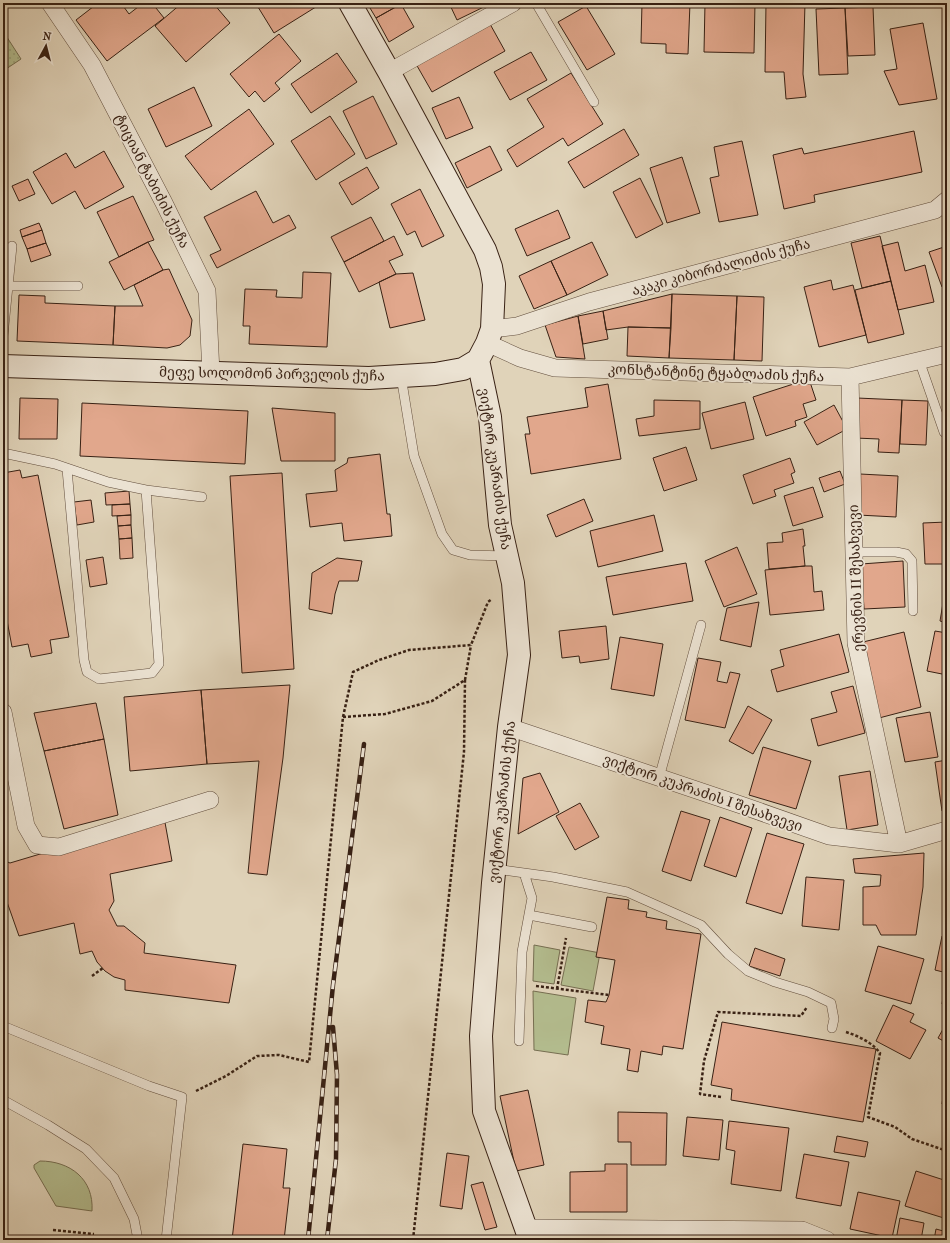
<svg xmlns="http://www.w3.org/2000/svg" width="950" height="1243" viewBox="0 0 950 1243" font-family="'IM FELL French Canon','Noto Serif Georgian',serif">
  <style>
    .grass { fill: #b3bc8e; stroke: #766e51 }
    .park { fill: url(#park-dots); stroke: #766e51 }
    .building { fill: #e1a78c; stroke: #382114 }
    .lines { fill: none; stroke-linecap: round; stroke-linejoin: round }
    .lane-casing { stroke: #624e3d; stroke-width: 10 }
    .street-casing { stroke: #624e3d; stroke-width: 18 }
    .secondary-casing { stroke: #382114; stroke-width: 24 }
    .path { stroke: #382114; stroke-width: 2.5; stroke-dasharray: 3 2; stroke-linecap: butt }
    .lane { stroke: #ebe2d2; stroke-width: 9 }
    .street { stroke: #ebe2d2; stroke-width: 17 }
    .secondary { stroke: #ebe2d2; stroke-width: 22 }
    .rail-casing { stroke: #382114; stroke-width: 4.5 }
    .rail { stroke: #ebe2d2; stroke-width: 3; stroke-dasharray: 9; stroke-linecap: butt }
    .labels { text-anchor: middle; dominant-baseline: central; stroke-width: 3.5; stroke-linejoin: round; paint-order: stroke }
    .street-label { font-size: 14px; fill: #382114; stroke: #ebe2d2 }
  </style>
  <defs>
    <pattern id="park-dots" width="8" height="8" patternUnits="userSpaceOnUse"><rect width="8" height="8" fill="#b3bc8e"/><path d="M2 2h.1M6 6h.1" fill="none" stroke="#9ba17a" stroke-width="1.8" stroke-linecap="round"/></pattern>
  </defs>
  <rect width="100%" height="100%" fill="#e0d3b9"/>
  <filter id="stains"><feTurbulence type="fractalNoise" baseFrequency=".005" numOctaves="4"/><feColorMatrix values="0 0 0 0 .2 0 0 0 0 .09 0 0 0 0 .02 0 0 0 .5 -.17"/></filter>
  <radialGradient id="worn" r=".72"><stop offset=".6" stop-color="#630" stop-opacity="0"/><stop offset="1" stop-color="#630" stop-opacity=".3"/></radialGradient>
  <path class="grass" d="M534,945L560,950L554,984L533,981Z
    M569,947L600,953L593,991L561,985Z
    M533,991L576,998L568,1055L534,1050Z
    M40,1161C70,1161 94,1179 92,1211L56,1206L34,1168V1165Z"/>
  <path class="park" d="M3,31L21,59L3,71Z"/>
  <path class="building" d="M98,3H121L129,14L143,3H152L164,18L107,61L76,20Z
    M182,3H213L230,23L186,62L155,26Z
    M263,3H318L319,5L274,33L258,7Z
    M367,3H400L401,4L376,18Z
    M449,3H492L457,20Z
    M642,3H690L688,54L666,53V44L641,43Z
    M705,3H755L754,53L704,52Z
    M766,3H805L803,74L806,97L786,99L784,72H765Z
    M401,4L414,27L389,42L376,18Z
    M586,6L615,54L587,70L558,22Z
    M873,7L875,55L848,56L845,8Z
    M845,8L848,74L819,75L816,9Z
    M923,23L937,99L899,105L884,71L897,69L890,29Z
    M490,24L505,51L432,92L416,64Z
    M279,34L301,61L275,83L280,89L264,102L255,91L249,97L230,74Z
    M531,52L547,80L510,100L494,72Z
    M337,53L357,82L311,113L291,84Z
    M571,73L603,124L568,146L563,138L517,167L507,150L544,127L527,99Z
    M194,87L212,126L166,147L148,109Z
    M373,96L397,144L366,159L343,111Z
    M459,97L473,128L446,139L432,108Z
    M249,109L274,144L211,190L185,156Z
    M330,116L355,154L316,180L291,141Z
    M624,129L639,155L584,188L568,162Z
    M914,131L922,172L814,195L815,202L784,209L773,155L802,148L804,154Z
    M742,141L758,215L719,222L710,178L719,176L714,147Z
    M490,146L502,170L467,188L455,163Z
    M104,151L124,187L85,209L75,191L52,204L33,172L66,153L75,168Z
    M682,157L700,213L667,223L650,168Z
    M367,167L379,188L352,205L339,183Z
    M640,178L663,224L636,238L613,192Z
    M28,179L35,194L19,201L12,186Z
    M420,189L444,236L422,247L415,231L407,235L391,204Z
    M256,191L273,223L289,215L296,228L217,268L210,255L221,250L204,217Z
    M133,196L154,240L148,242L119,257L97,212Z
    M558,210L570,238L527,256L515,229Z
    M371,217L384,241L344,262L331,237Z
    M39,223L42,230L22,237L20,230Z
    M42,230L46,243L27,249L22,237Z
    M394,236L403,255L389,261L396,274L359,292L344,262Z
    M880,236L891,281L862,288L851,243Z
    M148,242L163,270L124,290L109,262Z
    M592,242L608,275L567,295L551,261Z
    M898,242L905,271L925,265L934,302L898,310L882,246Z
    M46,243L51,255L31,262L27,249Z
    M947,246V285L942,287L929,252Z
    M551,261L567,295L534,309L519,276Z
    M169,269L192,320L190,336L180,345L167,348L113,345L115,306H143L134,285L163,270Z
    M303,272L331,273L327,347L249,344L250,326H243L245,289L277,290L276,297L302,298Z
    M413,273L425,320L390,328L379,282L396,274Z
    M831,280L833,290L853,285L866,335L819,347L804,287Z
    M891,281L904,334L868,343L855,290Z
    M672,294L737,296L734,360L669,358Z
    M672,294L671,328L628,327L606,330L603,311Z
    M19,295L45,296V303L115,306L113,345L17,341Z
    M737,296L764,297L762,361L734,360Z
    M603,311L608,339L583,344L578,316Z
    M578,316L585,359L556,357L545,325Z
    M628,327L671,328L669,358L627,356Z
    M809,379L816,400L803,404L807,417L795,421L796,426L766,436L753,397Z
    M608,384L621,459L531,474L525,434H530L527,417L588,407L585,388Z
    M20,398L58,399L57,439H19Z
    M857,398L902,400L899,453L878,452L879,439L855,438Z
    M654,400L700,401V429L639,436L636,419L654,416Z
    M902,400L928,401L926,445L900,444Z
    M745,402L754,439L711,449L702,413Z
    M82,403L248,411L245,464L80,456Z
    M834,405L847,429L817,445L804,422Z
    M272,408L335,413V461H281Z
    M947,439V461L944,440Z
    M686,447L697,480L664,491L653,458Z
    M380,454L387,514H390L392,536L344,541L342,523L310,527L306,494L337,491L335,470L347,463L348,458Z
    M790,458L795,472L791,474L794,483L774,490L776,496L753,504L743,475Z
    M20,470L22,478L38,475L69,637L50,640L52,653L31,657L28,644L12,647L3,599V473Z
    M840,471L845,484L824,492L819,478Z
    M282,473L294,669L242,673L230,476Z
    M860,474L898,476L896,517L858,515Z
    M813,487L823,517L793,526L784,496Z
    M129,491L130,504L106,505L105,493Z
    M584,499L593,521L556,537L547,515Z
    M91,500L94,522L77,525L74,502Z
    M130,504L131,515L112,516V505Z
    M131,515V525L118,526L117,516Z
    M654,515L663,551L598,567L590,531Z
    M947,522V564H925L923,523Z
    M131,525L132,538L119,539L118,526Z
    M803,529L805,546H803L805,566L769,569L767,543L783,542L782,533Z
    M132,538L133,558L120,559L119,539Z
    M737,547L757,594L724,607L705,561Z
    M103,557L107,584L90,587L86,560Z
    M337,558L362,561L358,581H339L335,594L332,614L309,609L312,573Z
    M903,561L905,607L864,609L861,564Z
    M686,563L693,601L613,615L606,577Z
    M805,566H812L814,592L822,591L824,610L770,615L765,570Z
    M946,585H947V623L940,621Z
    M759,602L751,647L720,640L727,608Z
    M606,626L609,659L580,663L579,656L562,658L559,631Z
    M935,631L947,633V675L927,671Z
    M904,632L921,707L879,718L863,642Z
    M839,634L849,672L777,692L771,670L784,666L780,650Z
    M620,637L663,644L654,696L611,689Z
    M698,658L721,662L717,681L727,683L730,672L740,674L725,728L685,720Z
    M290,685L283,758L267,875L248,873L259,761L207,764L201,690Z
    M853,686L865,733L818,746L811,719L837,712L831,692Z
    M201,690L207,764L130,771L124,697Z
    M96,703L104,739L44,751L34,713Z
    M748,706L772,720L753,754L729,741Z
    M930,712L938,757L905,762L896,718Z
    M104,739L118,815L64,829L44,751Z
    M763,747L811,761L796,809L749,795Z
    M947,760V810L942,811L935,762Z
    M870,771L878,825L847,830L839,776Z
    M540,773L559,812L518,834L523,778Z
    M580,803L599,837L575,850L556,816Z
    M681,811L710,820L691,881L662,871Z
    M164,817L172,861L110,874L114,901L109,910L117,926H124L145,943L144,953L236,965L229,1003L125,990V980L114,977L105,971L97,962L92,951L80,954L74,923L19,936L7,902L3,903V860L10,863Z
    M720,817L752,828L736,877L704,866Z
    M767,833L804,844L782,914L746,903Z
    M924,853L923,887L916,935H881L876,925H863V887L880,886L881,875L855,873L853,859Z
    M806,877L844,880L839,930L802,926Z
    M607,897L629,900L628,909L647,912L646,917L667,921L666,929L701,934L683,1049L663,1046L662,1055L641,1051L638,1072L627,1070L630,1049L601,1044L604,1026L585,1022L588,1000L606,1002L609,995L615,960L596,957Z
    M942,936H947V973L935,970Z
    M878,946L924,959L911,1004L865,991Z
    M755,948L785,959L780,976L749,966Z
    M947,973V1005L942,1004Z
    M893,1005L914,1014L910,1022L926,1030L910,1059L876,1041Z
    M722,1022L876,1049L863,1122L731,1100L732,1089L711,1085Z
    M947,1022V1043L938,1038Z
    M944,1089H947V1104H942Z
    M528,1090L544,1165L516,1171L500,1096Z
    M618,1112L667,1113L666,1165H631V1142H618Z
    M946,1113H947V1131L943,1130Z
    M687,1117L723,1120L719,1160L683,1156Z
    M729,1121L789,1128L781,1191L731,1184L735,1151L726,1149Z
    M837,1136L868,1142L865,1157L834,1152Z
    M243,1144L287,1149L283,1188H290L284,1240H232Z
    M447,1153L469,1156L462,1209L440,1206Z
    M804,1154L849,1162L841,1206L796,1198Z
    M605,1164H627V1212H570V1172L605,1171Z
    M916,1171L947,1181V1219L905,1206Z
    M483,1182L497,1227L485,1230L471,1185Z
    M858,1192L900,1201L892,1238L850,1229Z
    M900,1218L924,1223L921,1240H896Z
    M936,1229L947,1232V1240H934Z
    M592,1237L626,1238V1240H592Z
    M770,1238V1240L750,1239Z"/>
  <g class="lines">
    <g class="lane-casing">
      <path id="lane" d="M536,3L594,102
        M8,286H78
        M3,336L12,246
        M919,360L944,432H947
        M401,376L414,456L442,534L453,550L470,555L507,556
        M3,453L55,464L108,482L146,490L202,497
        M67,469L84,660L87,672L99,679L152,673L159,664L146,490
        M855,552H896L906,554L912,561L913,611
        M659,778L701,625
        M495,869L553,877L627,892L701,925L728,954L748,971L775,982L808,992L831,1003L834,1019L832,1028
        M529,915L592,927
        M3,1026L149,1086L182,1097L166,1240
        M519,1041L522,952L532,898L524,873
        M3,1100L48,1125L86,1149L114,1178L134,1219L138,1240"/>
    </g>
    <g class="street-casing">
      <path id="street" d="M50,3L92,65L164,203L207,291L211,373
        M389,72L513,3
        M492,329L517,326L589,302L935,210L947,200
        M487,343L520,358L555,368L850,377L947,354
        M850,377L856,643L899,844L947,830
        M3,712L26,826L37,845L59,847L210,800
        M509,727L741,805L829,836L899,844
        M526,1228L802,1230L827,1240"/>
    </g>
    <g class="secondary-casing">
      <path id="secondary" d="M478,360L490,417L500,525L513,583L519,655L509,727L493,883L481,1036L484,1111L530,1240
        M3,366L369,378L435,374L463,369L478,360L487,343L492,329L494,284L491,267L485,250L389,72L350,3"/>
    </g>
    <path class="path" d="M343,717L385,714L432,701L465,680L471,645
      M92,976L103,968
      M536,986L609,995
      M557,989L566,938
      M846,1032C858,1036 872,1042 880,1053L868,1117L895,1127L912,1139L947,1151
      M196,1091L226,1076L257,1056L279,1055L309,1062L343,717L353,672L379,660L409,650L471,645L488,602L492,599
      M721,1097L700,1094L704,1061L718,1012L801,1016L807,1007
      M53,1230L94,1234
      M413,1240L464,752L465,680"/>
    <use href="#lane" class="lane"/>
    <use href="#street" class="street"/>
    <use href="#secondary" class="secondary"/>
    <g class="rail-casing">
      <path id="rail" d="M308,1240L333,985L364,744
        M327,1240L336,1159L337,1075L333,1027"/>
    </g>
    <use href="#rail" class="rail"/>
  </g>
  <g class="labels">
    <g class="street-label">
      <text transform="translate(152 181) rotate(63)">ტიციან ტაბიძის ქუჩა</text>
      <text transform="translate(721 267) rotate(-15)">აკაკი კიბორძალიძის ქუჩა</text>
      <text transform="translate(716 373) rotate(2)">კონსტანტინე ტყაბლაძის ქუჩა</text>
      <text transform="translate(272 374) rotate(1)">მეფე სოლომონ პირველის ქუჩა</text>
      <text transform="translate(495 469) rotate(82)">ვიქტორ კუპრაძის ქუჩა</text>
      <text transform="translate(856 578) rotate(-92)">ერევნის II შესახვევი</text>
      <text transform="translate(703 793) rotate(19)">ვიქტორ კუპრაძის I შესახვევი</text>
      <text transform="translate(502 802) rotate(-84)">ვიქტორ კუპრაძის ქუჩა</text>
    </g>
  </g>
  <rect width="950" height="1243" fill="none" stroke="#e0d3b9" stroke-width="16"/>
  <rect x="4" y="4" width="942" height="1235" fill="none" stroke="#382114" stroke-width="2"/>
  <rect x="8" y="8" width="934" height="1227" fill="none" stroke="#382114"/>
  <g transform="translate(46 46) rotate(7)" stroke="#ebe2d2" stroke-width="3" paint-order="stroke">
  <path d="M0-3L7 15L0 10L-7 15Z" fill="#382114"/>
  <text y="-6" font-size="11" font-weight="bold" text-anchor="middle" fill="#382114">N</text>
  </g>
  <rect width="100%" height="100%" filter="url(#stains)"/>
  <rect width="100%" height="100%" fill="url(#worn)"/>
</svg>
